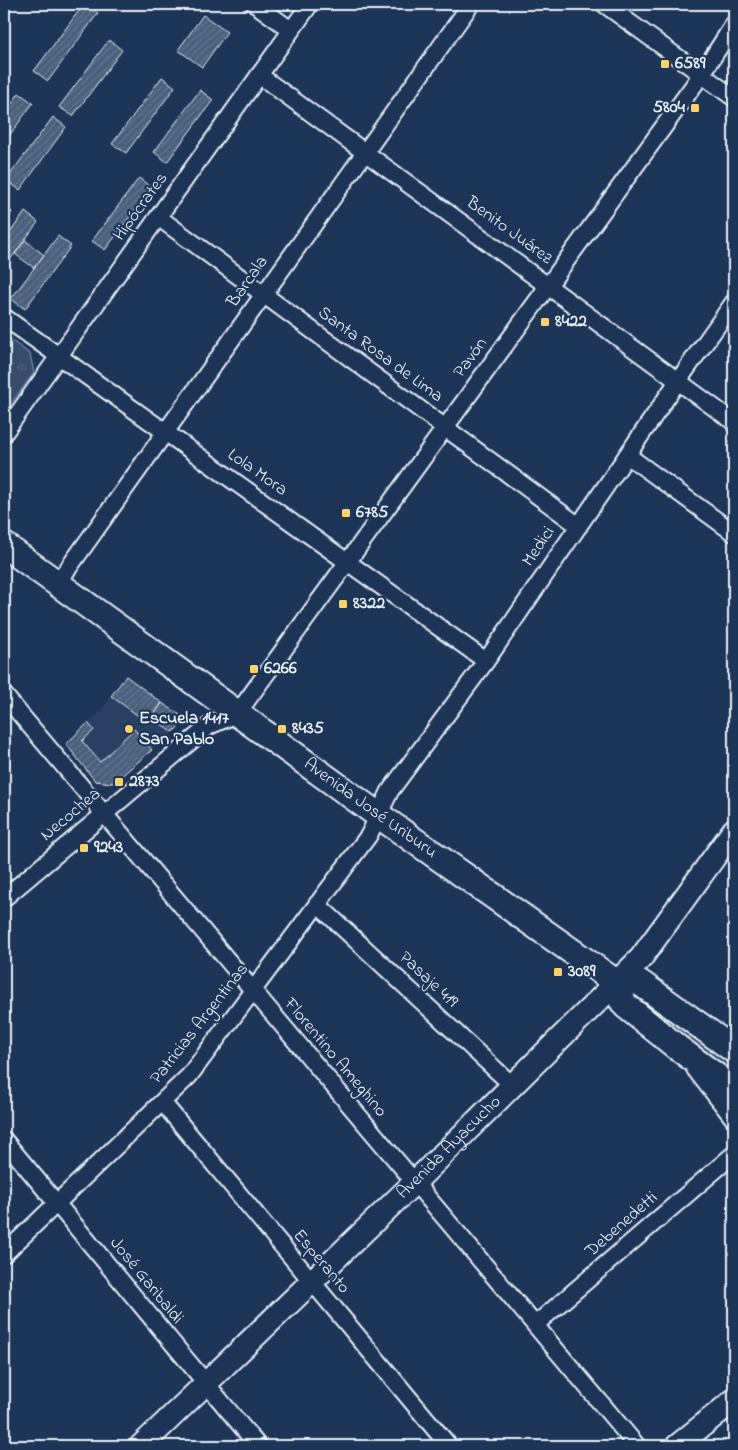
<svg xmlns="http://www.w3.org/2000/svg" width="738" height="1450" viewBox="0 0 738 1450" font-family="'Indie Flower',sans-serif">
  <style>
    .built { fill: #2a4162 }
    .grass { fill: #374d6c; stroke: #909fb2 }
    .park { fill: url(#park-tufts); stroke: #909fb2 }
    .building { fill: url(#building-hatch); stroke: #e8f1f8 }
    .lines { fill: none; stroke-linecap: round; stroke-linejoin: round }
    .minor-casing { stroke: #e8f1f8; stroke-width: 20 }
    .secondary-casing { stroke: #e8f1f8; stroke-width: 26 }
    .primary-casing { stroke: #e8f1f8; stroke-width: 29 }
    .minor { stroke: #1d3557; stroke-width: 16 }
    .secondary { stroke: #1d3557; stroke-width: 22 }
    .primary { stroke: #1d3557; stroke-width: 25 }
    .poi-dot { fill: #ffd166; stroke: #1d3557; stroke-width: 2 }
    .labels { text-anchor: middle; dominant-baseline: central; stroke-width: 4.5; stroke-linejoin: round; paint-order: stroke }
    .poi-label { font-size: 18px; font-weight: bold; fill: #e8f1f8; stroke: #1d3557; text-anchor: start }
    .street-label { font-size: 18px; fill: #e8f1f8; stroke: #1d3557 }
  </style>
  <defs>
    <pattern id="park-tufts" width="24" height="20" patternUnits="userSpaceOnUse" patternTransform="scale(1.25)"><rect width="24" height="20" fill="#374d6c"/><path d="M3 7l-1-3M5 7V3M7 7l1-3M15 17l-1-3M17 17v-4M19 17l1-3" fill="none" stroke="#546782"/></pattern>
    <pattern id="building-hatch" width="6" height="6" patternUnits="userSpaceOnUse" patternTransform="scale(1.25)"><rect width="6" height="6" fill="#495e7a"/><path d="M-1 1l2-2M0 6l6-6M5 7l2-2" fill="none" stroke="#63768e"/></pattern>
  </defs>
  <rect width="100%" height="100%" fill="#1d3557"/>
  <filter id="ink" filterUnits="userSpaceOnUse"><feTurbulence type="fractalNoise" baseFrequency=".02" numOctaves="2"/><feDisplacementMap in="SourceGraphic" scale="10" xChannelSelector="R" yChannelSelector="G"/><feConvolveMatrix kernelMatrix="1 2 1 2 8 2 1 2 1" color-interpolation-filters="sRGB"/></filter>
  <g filter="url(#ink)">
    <path class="built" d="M126,676L179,714V727L113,783L95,781L66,744L101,711Z"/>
    <path class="grass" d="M639,996L659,1008L734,1063V1081L636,999Z"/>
    <path class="park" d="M4,335L30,354L34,373L4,413Z"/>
    <path class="building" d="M84,4H87L98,13L48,81L34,71Z
      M203,15L227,32L202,67L178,50Z
      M109,40L122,50L73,116L59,107Z
      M162,77L175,87L126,153L112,144Z
      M200,90L213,100L167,162L154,152Z
      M19,93L33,103L4,143V115Z
      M53,117L66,127L20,190L6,180Z
      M139,178L152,188L105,250L92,241Z
      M4,206L12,212L4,224Z
      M25,212L38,222L4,268V241Z
      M58,236L71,246L25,309L11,299Z
      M25,240L44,255L34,268L15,254Z
      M126,676L162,703L148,723L111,696Z
      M162,703L179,714V727L172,732L152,717Z
      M88,723L94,730L82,741L100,762L134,729L152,750L113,783L95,781L66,744Z"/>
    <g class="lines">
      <g class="minor-casing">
        <path id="minor" d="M255,4L291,30
          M604,4L734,98
          M259,75L734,422
          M158,217L579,526
          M4,317L486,661
          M4,433L310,4
          M627,455L734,533
          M57,584L471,4
          M4,695L637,1446
          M4,898L209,726L237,714L702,74L734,24
          M317,904L512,1085
          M695,1069L734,1119
          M163,1103L449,1446
          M4,1140L258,1446
          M4,1254L189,1076L369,835L390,791L486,661L678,381L734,302
          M535,1325L734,1154"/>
      </g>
      <g class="secondary-casing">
        <g id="secondary">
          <path id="s1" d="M141,1446L415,1182L641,958L734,830"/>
          <path d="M677,1446L734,1400"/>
        </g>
      </g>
      <g class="primary-casing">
        <g id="primary">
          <path id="s2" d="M4,545L378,815L617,983L621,999L626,1006L678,1048L734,1089"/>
          <path d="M617,983L639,982L734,1050"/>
        </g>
      </g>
      <use href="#minor" class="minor"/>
      <use href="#secondary" class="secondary"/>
      <use href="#primary" class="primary"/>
    </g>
  </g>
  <g class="poi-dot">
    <rect x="660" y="59" width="10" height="10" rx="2.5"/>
    <rect x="690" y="103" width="10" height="10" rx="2.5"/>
    <rect x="540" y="317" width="10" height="10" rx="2.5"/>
    <rect x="341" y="508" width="10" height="10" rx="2.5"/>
    <rect x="338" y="599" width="10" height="10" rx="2.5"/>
    <rect x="249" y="664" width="10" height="10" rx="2.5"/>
    <circle cx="129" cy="729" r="5"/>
    <rect x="277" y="724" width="10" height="10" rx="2.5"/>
    <rect x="114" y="777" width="10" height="10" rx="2.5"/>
    <rect x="79" y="843" width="10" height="10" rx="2.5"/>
    <rect x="553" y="967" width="10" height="10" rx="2.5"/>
  </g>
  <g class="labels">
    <g class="poi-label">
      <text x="675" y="64">6589</text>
      <text x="685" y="108" text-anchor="end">5804</text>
      <text x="555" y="322">8422</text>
      <text x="356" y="513">6785</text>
      <text x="353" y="604">8322</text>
      <text x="264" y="669">6266</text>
      <text x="139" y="719">Escuela 1417<tspan x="139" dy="21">San Pablo</tspan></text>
      <text x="292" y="729">8435</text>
      <text x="129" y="782">2873</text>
      <text x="94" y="848">9243</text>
      <text x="568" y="972">3089</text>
    </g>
    <g class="street-label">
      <text transform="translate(141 207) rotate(-54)">Hipócrates</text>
      <text transform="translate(509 231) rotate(36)">Benito Juárez</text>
      <text transform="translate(248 282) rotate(-55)">Barcala</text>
      <text transform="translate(380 355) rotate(36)">Santa Rosa de Lima</text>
      <text transform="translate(471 358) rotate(-54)">Pavón</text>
      <text transform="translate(257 473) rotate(35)">Lola Mora</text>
      <text transform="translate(539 547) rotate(-56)">Medici</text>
      <text stroke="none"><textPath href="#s2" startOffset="451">Avenida José Uriburu</textPath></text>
      <text transform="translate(71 815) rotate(-40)">Necochea</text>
      <text transform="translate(428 980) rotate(43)">Pasaje 419</text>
      <text transform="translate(200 1024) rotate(-52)">Patricias Argentinas</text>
      <text transform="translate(335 1058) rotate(50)">Florentino Ameghino</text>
      <text stroke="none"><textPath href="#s1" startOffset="429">Avenida Ayacucho</textPath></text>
      <text transform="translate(622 1225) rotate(-41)">Debenedetti</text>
      <text transform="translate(321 1262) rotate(50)">Esperanto</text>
      <text transform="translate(146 1281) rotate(51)">José Garibaldi</text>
    </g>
  </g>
  <rect width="738" height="1450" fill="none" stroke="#1d3557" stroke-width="20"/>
  <rect x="10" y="10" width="718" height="1430" fill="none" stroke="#e8f1f8" stroke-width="2" filter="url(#ink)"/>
</svg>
